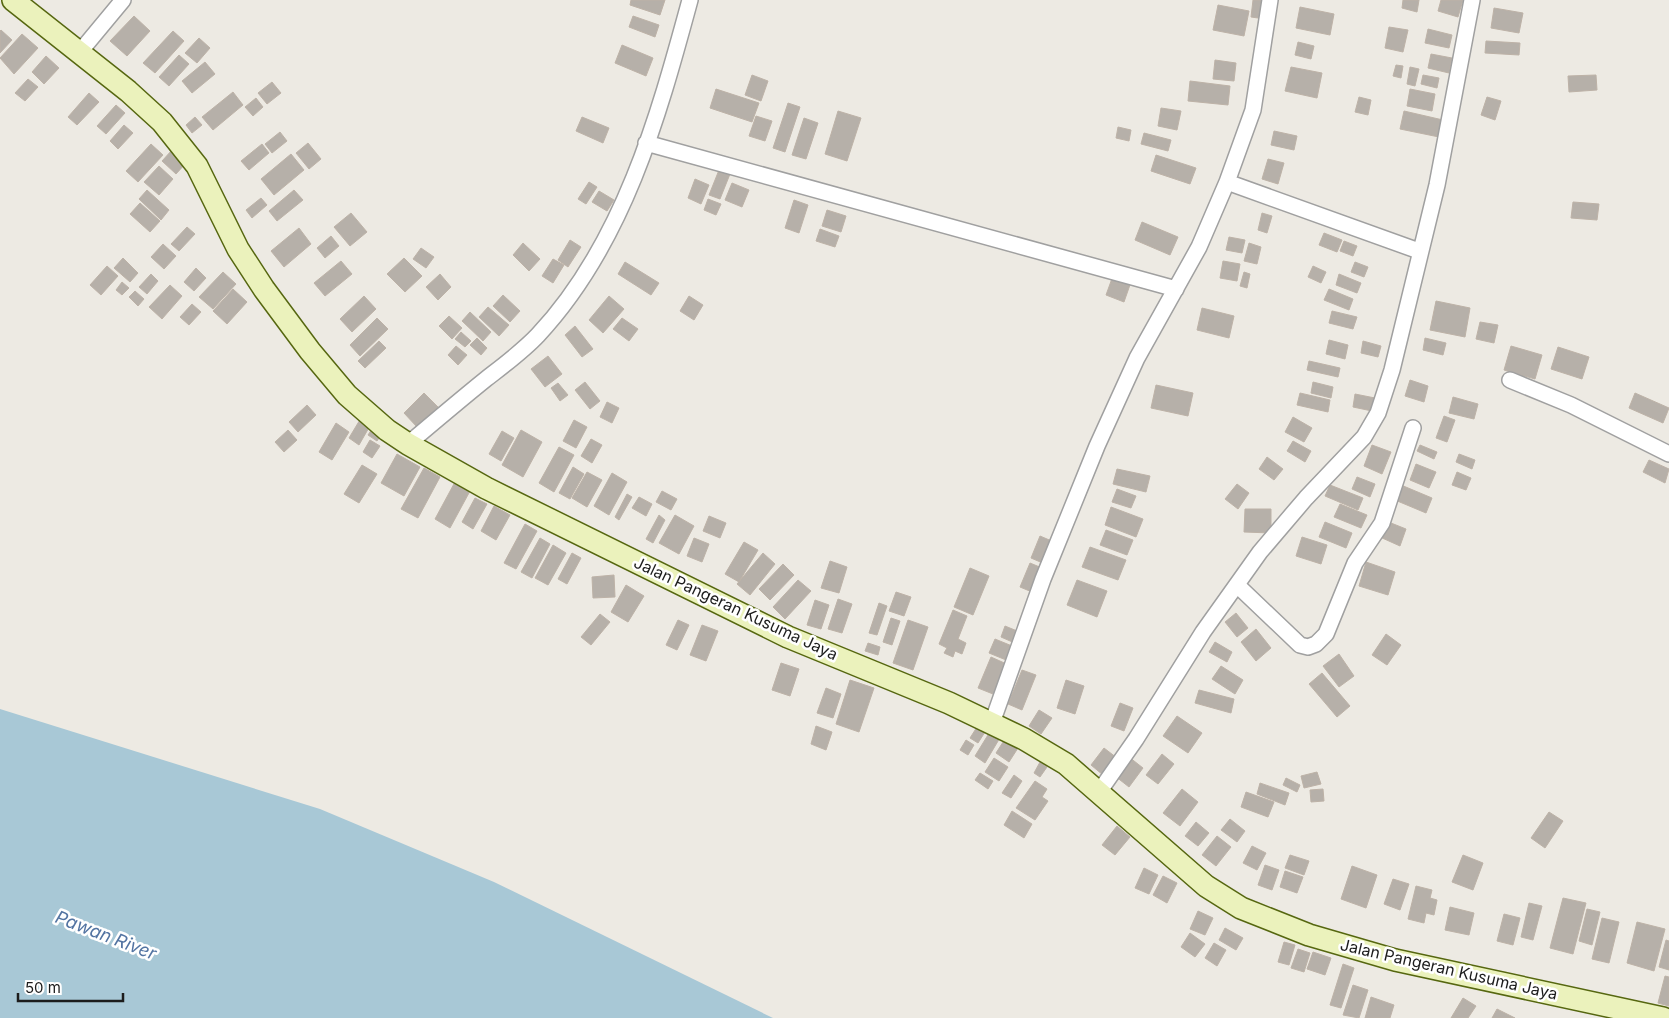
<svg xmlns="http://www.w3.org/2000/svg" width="1669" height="1018" viewBox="0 0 1669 1018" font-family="Inter,sans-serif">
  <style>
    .water { fill: #a8c8d6 }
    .building { fill: #b6b0a9; stroke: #bdb2a7 }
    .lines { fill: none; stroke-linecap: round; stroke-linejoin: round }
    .street-casing { stroke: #a0a0a0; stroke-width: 18 }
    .secondary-casing { stroke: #566710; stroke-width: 24 }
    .street { stroke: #fff; stroke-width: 15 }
    .secondary { stroke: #ebf2bc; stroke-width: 21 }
    .labels { text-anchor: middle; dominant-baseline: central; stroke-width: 5; stroke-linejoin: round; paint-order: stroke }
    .street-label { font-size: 16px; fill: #1c1c1c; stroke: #fff }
    .water-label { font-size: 18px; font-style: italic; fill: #5374a2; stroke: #fff }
  </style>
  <rect width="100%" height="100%" fill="#edeae3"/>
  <path class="water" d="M0,709L320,809L494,882L773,1018H0Z"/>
  <path class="building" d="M631,0H665L660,15L630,5Z
    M1253,0H1267L1265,19L1251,17Z
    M1403,0H1419L1417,12L1402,8Z
    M1441,0H1463L1458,17L1438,11Z
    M1218,5L1249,11L1244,36L1213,30Z
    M1300,7L1334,14L1330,35L1296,28Z
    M1494,8L1523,13L1519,33L1491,28Z
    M134,16L150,31L127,56L110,41Z
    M633,16L659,25L655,37L629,27Z
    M1389,27L1408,30L1403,52L1385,48Z
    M1428,29L1452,35L1449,48L1425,43Z
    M1,30L12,40L0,53V31Z
    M173,31L184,41L155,73L143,63Z
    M22,34L38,48L14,74L0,58Z
    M199,38L210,48L197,63L185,53Z
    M1486,41L1520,43L1519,55L1485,53Z
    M1298,42L1314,46L1311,59L1295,55Z
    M622,45L653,58L646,76L615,63Z
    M1431,54L1452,58L1449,73L1428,68Z
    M179,55L189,64L169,86L159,77Z
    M46,56L59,68L44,84L32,72Z
    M1215,60L1236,63L1234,81L1213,79Z
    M205,62L215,74L192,93L182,81Z
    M1396,65L1403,66L1401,78L1393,76Z
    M1291,67L1322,73L1317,98L1285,91Z
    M1410,67L1419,69L1415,86L1407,84Z
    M752,75L768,81L761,101L745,95Z
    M1423,75L1439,78L1437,88L1421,84Z
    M1596,75L1597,90L1569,92L1568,76Z
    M28,79L38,87L25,101L15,93Z
    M1190,81L1230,86L1228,105L1188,101Z
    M272,82L281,93L267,104L258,93Z
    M716,89L759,103L752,122L710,108Z
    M1410,89L1435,94L1432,111L1407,106Z
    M233,92L243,105L213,130L202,117Z
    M89,93L99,102L77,125L68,117Z
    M1359,97L1371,100L1368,115L1355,112Z
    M1487,97L1501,101L1495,120L1481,115Z
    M256,98L263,107L253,116L245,107Z
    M788,103L800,107L785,152L773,148Z
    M116,105L125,113L106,134L97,126Z
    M1161,108L1181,111L1177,130L1158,126Z
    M838,111L861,118L847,161L825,154Z
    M1404,111L1443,120L1439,137L1400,129Z
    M756,116L772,121L765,141L749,136Z
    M195,117L202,125L192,133L186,125Z
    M582,117L609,128L603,143L576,131Z
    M804,118L818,123L806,159L792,155Z
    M124,125L133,133L118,149L110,141Z
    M1118,127L1131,130L1129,141L1116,138Z
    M1274,131L1297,136L1294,150L1271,145Z
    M280,132L287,141L272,153L265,144Z
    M1144,133L1171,140L1168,151L1141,144Z
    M308,143L321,159L309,169L296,153Z
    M151,144L163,155L138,182L126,171Z
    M262,144L269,153L249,170L241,161Z
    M172,150L186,163L176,174L162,161Z
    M291,154L304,170L274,195L261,179Z
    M1156,155L1196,168L1190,184L1151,171Z
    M1268,159L1284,163L1278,184L1262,179Z
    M159,166L173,179L159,195L144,182Z
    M719,170L730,174L720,199L709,195Z
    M695,179L709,185L701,204L688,198Z
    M589,182L597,187L586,204L578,199Z
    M732,183L749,190L742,207L725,200Z
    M147,190L169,210L161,220L139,199Z
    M294,190L303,200L277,221L269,211Z
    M599,191L614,200L607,211L592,202Z
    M261,198L267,205L252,218L246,210Z
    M708,199L721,204L716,215L704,210Z
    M794,200L808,205L799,233L785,228Z
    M1573,202L1599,204L1597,220L1571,218Z
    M140,203L160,221L150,232L130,214Z
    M827,210L846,216L841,232L822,226Z
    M351,213L367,232L350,246L334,227Z
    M1262,213L1272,216L1267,233L1258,230Z
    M1142,222L1178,237L1170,255L1135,240Z
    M187,227L195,234L179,251L171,244Z
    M299,228L311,244L284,267L271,251Z
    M820,229L839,236L835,247L816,241Z
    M1324,233L1342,240L1337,252L1319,245Z
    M331,236L339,246L325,258L317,248Z
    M1229,237L1245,240L1242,253L1226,250Z
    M570,240L581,247L568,267L558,260Z
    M1344,241L1357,246L1353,256L1340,251Z
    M523,243L540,259L529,271L513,255Z
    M1249,243L1261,247L1257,264L1244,261Z
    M163,244L176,256L164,269L151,257Z
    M421,248L434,257L426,268L413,259Z
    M123,258L138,273L130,282L114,268Z
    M404,258L422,276L405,292L387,274Z
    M553,259L564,265L553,283L542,276Z
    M341,261L352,274L325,296L314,283Z
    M1223,261L1240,264L1237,281L1220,278Z
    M625,262L659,283L651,295L618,274Z
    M1355,262L1368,267L1364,277L1351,272Z
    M107,266L118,276L101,295L90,285Z
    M1313,266L1326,272L1321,283L1308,277Z
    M196,268L206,278L194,291L184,282Z
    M223,272L236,284L213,309L199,297Z
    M1244,272L1250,274L1247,288L1240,286Z
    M1114,273L1132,279L1124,302L1106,295Z
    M151,274L158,281L147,294L139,287Z
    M440,274L451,287L438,300L426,287Z
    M1339,274L1361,283L1357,293L1336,285Z
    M122,282L129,288L122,295L116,290Z
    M170,285L182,296L162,319L149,307Z
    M233,289L247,302L227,324L213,311Z
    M1329,289L1353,299L1349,310L1324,300Z
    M135,291L144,299L138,306L129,297Z
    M503,295L520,311L510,322L493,306Z
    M364,296L376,309L352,332L340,319Z
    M609,296L624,309L603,333L589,320Z
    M689,296L703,305L694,320L680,311Z
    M1436,301L1470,308L1465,337L1430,330Z
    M192,304L201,312L189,325L180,317Z
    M488,307L509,325L499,336L479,317Z
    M1202,308L1234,316L1229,338L1197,330Z
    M1332,311L1357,317L1353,329L1329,323Z
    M470,312L491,332L483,341L462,321Z
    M449,316L462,328L452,339L439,326Z
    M377,318L388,329L360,356L350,345Z
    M622,318L638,329L629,341L613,329Z
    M1480,322L1498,325L1494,343L1476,339Z
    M575,326L593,349L582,357L565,335Z
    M461,332L471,341L465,347L455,339Z
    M477,338L487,348L481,355L470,345Z
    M1425,338L1446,343L1443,355L1423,350Z
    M1329,340L1348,345L1345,359L1326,354Z
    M379,341L386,348L365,368L358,361Z
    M1363,341L1381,346L1378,357L1361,353Z
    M456,346L467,355L458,365L448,355Z
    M1511,346L1542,355L1535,379L1504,370Z
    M1558,347L1589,357L1582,379L1551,369Z
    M548,356L562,374L545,387L531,369Z
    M1309,361L1340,368L1338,377L1307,370Z
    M1410,380L1428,386L1424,402L1405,396Z
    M585,382L600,401L590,409L575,390Z
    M1313,382L1333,387L1331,398L1311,393Z
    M558,383L568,395L560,401L551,388Z
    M1156,385L1193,393L1188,416L1151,408Z
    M424,393L438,407L417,427L404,413Z
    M1300,393L1330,400L1328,412L1297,405Z
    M1635,393L1669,408L1663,423L1629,408Z
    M1355,394L1375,398L1372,411L1353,407Z
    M1453,397L1478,404L1474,419L1449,413Z
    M607,402L619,408L612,423L600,417Z
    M307,405L316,415L298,432L289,422Z
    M1444,416L1455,420L1447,442L1436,438Z
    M1293,417L1312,428L1304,442L1285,432Z
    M361,418L371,424L359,445L349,438Z
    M574,420L587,427L576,448L563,441Z
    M336,423L349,432L332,460L319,452Z
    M372,429L381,435L377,441L368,435Z
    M288,430L297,440L284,452L275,442Z
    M521,430L542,442L523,477L502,465Z
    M502,431L514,438L501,461L489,454Z
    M591,439L602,445L592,463L581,456Z
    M370,440L380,446L372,458L363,452Z
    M1293,441L1311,451L1305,462L1287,451Z
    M1372,445L1391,452L1382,474L1364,466Z
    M1420,445L1437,452L1434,459L1417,451Z
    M559,447L574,455L554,492L539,483Z
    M397,454L420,467L404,496L381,483Z
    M1459,454L1475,460L1472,469L1456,462Z
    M1267,457L1283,469L1274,480L1259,469Z
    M1649,460L1669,469L1665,483L1643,472Z
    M1416,464L1436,472L1429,488L1410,480Z
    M362,465L377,474L359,503L344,494Z
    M573,467L584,474L570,499L559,493Z
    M424,468L440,477L418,518L401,509Z
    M1117,469L1150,476L1146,492L1113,484Z
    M587,472L602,480L587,507L572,498Z
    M1457,472L1471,478L1466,490L1452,485Z
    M612,473L627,482L609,515L594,506Z
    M1357,477L1375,484L1370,497L1352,489Z
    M455,482L470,491L450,528L435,519Z
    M1237,484L1249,493L1238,509L1225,499Z
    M1330,485L1363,498L1358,510L1325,496Z
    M1401,485L1432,498L1426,513L1395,500Z
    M1117,489L1136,496L1131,508L1112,502Z
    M662,491L677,499L671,510L656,502Z
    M627,494L632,497L619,520L615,517Z
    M639,497L652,504L646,516L632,508Z
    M475,498L487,504L473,529L462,522Z
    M1340,504L1367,515L1361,528L1334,517Z
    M494,506L510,515L496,540L481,531Z
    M1111,507L1143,519L1136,537L1105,525Z
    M1245,509H1271V533L1244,532Z
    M659,515L665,520L653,543L646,539Z
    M675,515L694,526L679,554L659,543Z
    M709,516L726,523L720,538L703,531Z
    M1386,521L1406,529L1400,546L1380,537Z
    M1325,522L1352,533L1346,548L1319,537Z
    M525,524L537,531L516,569L504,563Z
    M1106,530L1133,540L1127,555L1100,545Z
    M1040,536L1054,542L1045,564L1031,558Z
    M1302,537L1327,545L1321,564L1296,556Z
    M540,538L550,544L532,578L521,572Z
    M694,538L709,544L702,562L687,556Z
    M744,542L758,550L739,582L725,574Z
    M553,545L566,553L548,585L535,578Z
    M1090,547L1126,560L1118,580L1082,567Z
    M572,553L581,558L567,584L558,579Z
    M763,553L775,564L750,595L737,584Z
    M830,561L847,567L839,593L821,588Z
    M1366,562L1395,572L1388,595L1359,586Z
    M1030,563L1042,568L1032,592L1020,587Z
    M783,564L794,575L770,600L759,589Z
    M970,568L989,576L973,615L954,607Z
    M614,575L615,597L593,598L592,577Z
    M798,580L811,591L785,619L773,607Z
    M1077,580L1107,591L1097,617L1067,605Z
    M626,585L644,596L628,622L611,612Z
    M896,592L911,597L904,616L889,611Z
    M838,599L852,604L842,633L828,629Z
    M815,600L829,605L821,629L807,625Z
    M879,603L887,606L877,635L869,633Z
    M953,610L967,616L958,639L966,643L962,654L955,651L953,657L944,653L947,648L939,644Z
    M1236,613L1248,628L1237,637L1225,622Z
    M600,614L610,622L591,645L581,637Z
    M891,618L900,621L892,645L883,642Z
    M678,620L689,625L677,650L666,645Z
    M908,620L928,627L913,670L893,663Z
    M702,625L718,631L706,661L690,655Z
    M1005,626L1022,633L1017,644L1001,637Z
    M1256,629L1271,648L1256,661L1241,642Z
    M1386,634L1401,645L1387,665L1372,655Z
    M995,639L1017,648L1011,662L989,653Z
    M1215,642L1232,652L1227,662L1209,652Z
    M868,643L880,647L878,655L865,651Z
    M1339,654L1354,676L1339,687L1323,666Z
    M991,657L1011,666L998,696L978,688Z
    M781,663L799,669L790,696L772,690Z
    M1221,666L1243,680L1235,694L1212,679Z
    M1022,670L1036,675L1022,710L1008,704Z
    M1322,673L1350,706L1337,717L1309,684Z
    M850,680L874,688L859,732L836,724Z
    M1066,680L1084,686L1075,714L1057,708Z
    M826,688L841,694L833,718L817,713Z
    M1199,690L1234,699L1231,713L1195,703Z
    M1120,703L1133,708L1124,731L1111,726Z
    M1039,710L1052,718L1041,734L1029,726Z
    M1177,716L1202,733L1188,753L1163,736Z
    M816,726L832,732L826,750L811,744Z
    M977,727L985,732L978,743L970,738Z
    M991,730L1001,736L985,763L975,756Z
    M1005,739L1018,748L1009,762L996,753Z
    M966,740L974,745L968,755L960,750Z
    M1104,748L1117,758L1103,775L1091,765Z
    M1162,754L1174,764L1158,784L1146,775Z
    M1129,757L1143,768L1129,787L1115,776Z
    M994,758L1008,767L999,781L985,772Z
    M1040,762L1047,767L1040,777L1034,773Z
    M1317,772L1321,784L1304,788L1301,776Z
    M980,773L993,781L988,789L975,780Z
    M1014,775L1022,781L1011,798L1002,793Z
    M1286,778L1300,785L1297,792L1283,785Z
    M1035,781L1047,789L1042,797L1048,801L1035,820L1016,808Z
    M1260,783L1289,793L1285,805L1257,794Z
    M1182,789L1198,802L1180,826L1163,813Z
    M1323,789L1324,801L1311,802L1310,790Z
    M1246,792L1274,802L1268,817L1241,807Z
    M1012,811L1032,824L1024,838L1004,825Z
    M1549,812L1563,821L1545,848L1531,838Z
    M1230,819L1245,831L1237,842L1221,830Z
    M1196,822L1209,833L1198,846L1185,836Z
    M1117,826L1130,837L1115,855L1102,845Z
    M1217,836L1231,847L1216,866L1202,855Z
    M1252,846L1266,853L1257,870L1243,863Z
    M1290,855L1309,861L1304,875L1285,868Z
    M1463,855L1483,863L1473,890L1452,882Z
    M1265,865L1279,870L1272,890L1258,885Z
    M1352,866L1377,875L1366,908L1341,899Z
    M1144,868L1158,875L1149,894L1135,888Z
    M1285,871L1303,877L1297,893L1280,887Z
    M1163,876L1177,883L1167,903L1153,895Z
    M1393,879L1409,884L1400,910L1384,904Z
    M1416,886L1432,890L1430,898L1437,900L1434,915L1426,913L1424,923L1408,919Z
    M1563,898L1586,903L1573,954L1550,948Z
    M1529,903L1542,906L1533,940L1521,937Z
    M1450,907L1474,913L1469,935L1445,930Z
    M1587,909L1600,912L1592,945L1579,941Z
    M1198,911L1213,918L1205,935L1190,929Z
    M1504,914L1520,918L1513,945L1497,941Z
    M1602,918L1619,922L1609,963L1592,959Z
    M1637,922L1665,929L1654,971L1627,963Z
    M1225,928L1243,938L1236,950L1219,940Z
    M1190,933L1205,944L1195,957L1181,947Z
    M1666,940L1669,941V970L1659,967Z
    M1284,942L1295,945L1289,965L1278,962Z
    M1214,943L1226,950L1217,966L1205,958Z
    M1298,949L1310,953L1304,972L1291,968Z
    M1313,952L1331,958L1325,975L1307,969Z
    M1343,964L1354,968L1341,1008L1330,1005Z
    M1665,976L1669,977V1006L1658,1003Z
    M1353,985L1368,990L1359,1018L1343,1015Z
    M1371,997L1394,1005L1390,1018H1365Z
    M1463,998L1476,1006L1468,1018H1451Z
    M1497,1009L1515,1018H1492Z"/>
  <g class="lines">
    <g class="street-casing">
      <path id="street" d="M79,53L123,0
        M646,143L1176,289
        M1227,182L1419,251
        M1510,380L1571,405L1669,454
        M408,444C434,422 460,400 486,379C504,365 523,351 538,335C623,244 658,118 690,0
        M1237,585L1300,645L1308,647L1316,644L1326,634L1355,563L1382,523L1413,428
        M992,723L1043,579L1097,446L1137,358L1199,247L1227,182L1253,110L1270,0
        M1099,792L1136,739L1203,632L1260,552L1306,498L1364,437L1378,413L1392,370L1437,185L1472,0"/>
    </g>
    <g class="secondary-casing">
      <path id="secondary" d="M13,0L128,91L162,122L197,166L238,249L264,289L310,351L347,395L387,430L408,444L486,488L788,637L949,703L1024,739L1066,764L1206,886L1241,908L1309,935L1395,960L1663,1018"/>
    </g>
    <use href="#street" class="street"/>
    <use href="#secondary" class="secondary"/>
  </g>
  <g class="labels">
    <g class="street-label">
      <text transform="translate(736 608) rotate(25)">Jalan Pangeran Kusuma Jaya</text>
      <text transform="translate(1449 969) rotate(13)">Jalan Pangeran Kusuma Jaya</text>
    </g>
    <g class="water-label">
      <text transform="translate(106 935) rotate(21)">Pawan River</text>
    </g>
  </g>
  <path d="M18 993v8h105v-8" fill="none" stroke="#1c1c1c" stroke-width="2.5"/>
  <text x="25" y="993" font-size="15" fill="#1c1c1c" stroke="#ffffff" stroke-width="4" paint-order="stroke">50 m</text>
</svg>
